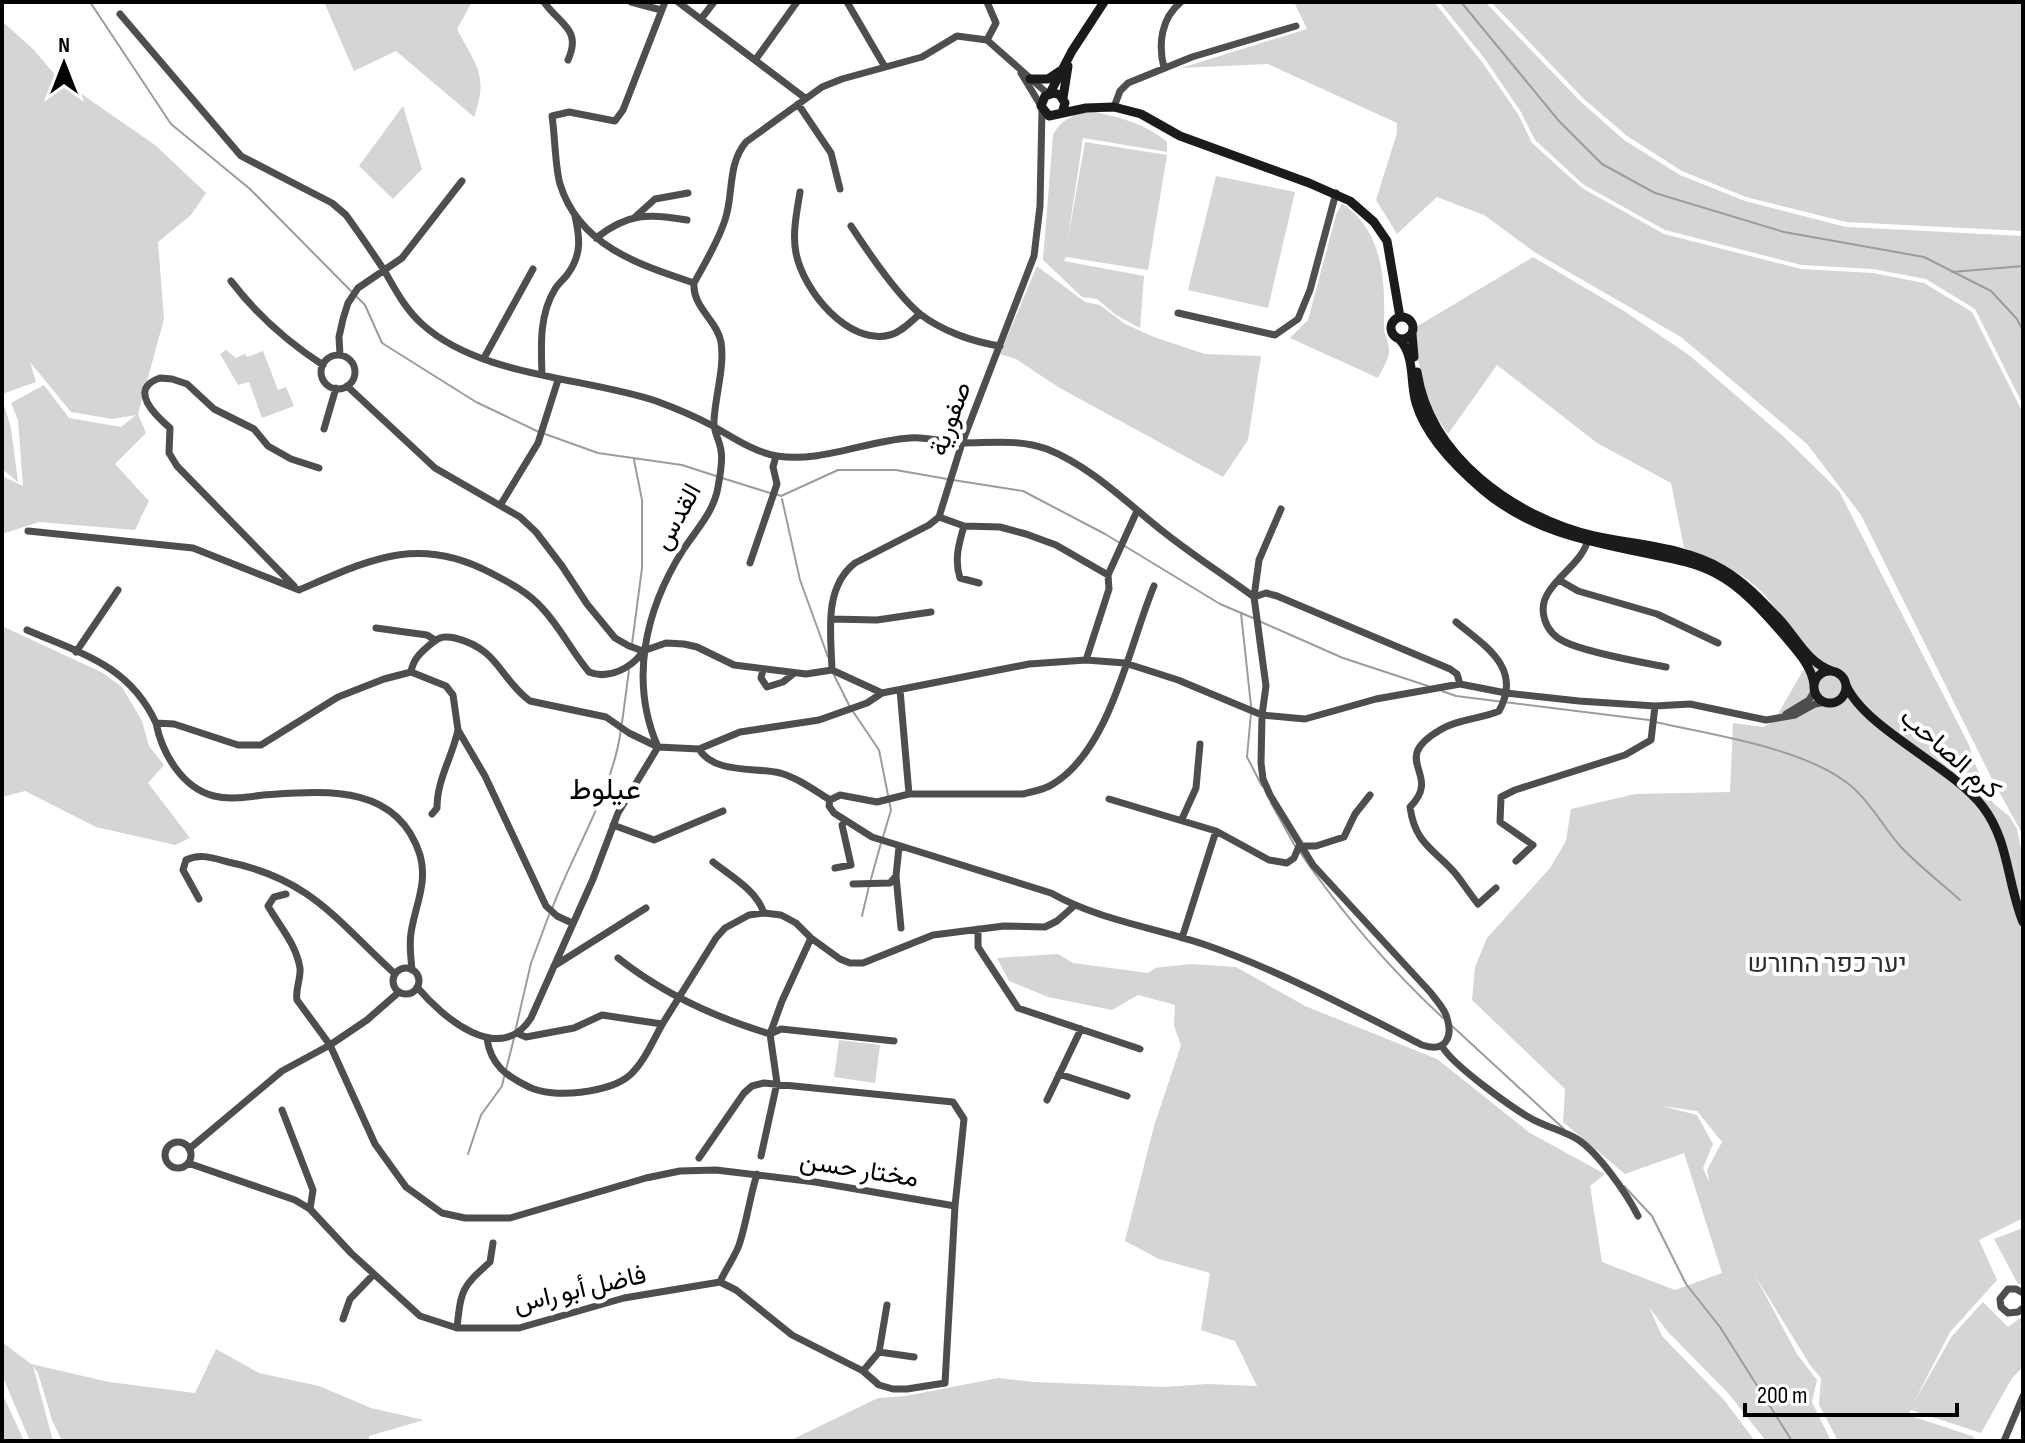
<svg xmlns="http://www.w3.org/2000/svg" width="2025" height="1443" viewBox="0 0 2025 1443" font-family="'Sofia Sans Condensed',Vazirmatn,Heebo,sans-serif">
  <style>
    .green { fill: #d5d5d5; fill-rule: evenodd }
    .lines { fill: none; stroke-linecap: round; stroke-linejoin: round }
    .stream { stroke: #9c9c9c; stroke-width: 2 }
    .street { stroke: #4e4e4e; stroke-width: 7 }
    .secondary { stroke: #1b1b1b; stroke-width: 9 }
    .labels { text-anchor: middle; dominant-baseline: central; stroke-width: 8; stroke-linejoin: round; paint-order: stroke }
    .street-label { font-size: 26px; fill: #000; stroke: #fff }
    .park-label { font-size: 26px; fill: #2c2c2c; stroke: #fff }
    .quarter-label { font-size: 30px; fill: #000; stroke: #fff }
  </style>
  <rect width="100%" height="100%" fill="#fff"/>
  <path class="green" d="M324,2H472L457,29C476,66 489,75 474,117L396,51L354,71Z
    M1294,2H1434L1482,62L1518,114L1532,143L1582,188L1664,234L1801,269L1873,273L1924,283L1972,312L2023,413V835L1992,779L1861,515L1807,444L1681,337L1536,253L1484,215L1437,197L1397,234L1376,200L1397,133V123L1268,64L1181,68L1307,29Z
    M1439,2H1485L1581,102L1624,140L1680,175L1745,201L1846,227L2023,236V405L1975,309L1926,279L1873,269L1801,265L1665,230L1584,185L1535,140L1521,112L1485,59Z
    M1491,2H2023V231L1846,222L1746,197L1682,171L1627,136L1584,99Z
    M2,21L33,49L57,77L155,145L206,193L191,215L158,242L164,319L138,414L146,433L115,464L149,501L135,530L39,522L2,534V476L23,486L18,420L11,403L44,385L69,418L121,427L136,415L112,419L71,412L30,362L36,382L2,394Z
    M403,106L422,169L393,199L359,166Z
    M1091,111C1118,117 1145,123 1167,142V152L1083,138L1067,244L1085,142L1167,155L1148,270L1066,257L1064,261L1144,276L1140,328L1116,315L1097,299L1082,297L1043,260L1053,135C1062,118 1074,115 1091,111Z
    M1216,176L1295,192L1268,308L1188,290Z
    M1342,203C1384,232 1385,281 1384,326C1384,334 1389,342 1389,350C1390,358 1381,371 1378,378L1290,338L1308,320L1336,215Z
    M1533,257L1624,311L1689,355L1783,436L1839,491L1969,745L1974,762L1993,803L2009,816L2017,829L2023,858V1218L1979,1240L1997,1280L1950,1332L1913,1404L1952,1336L1983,1302L2008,1327L2023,1316V1367L2012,1378L1981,1433L1911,1410L1908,1415L1972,1436L1978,1441H1838L1819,1405L1821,1378L1810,1365L1754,1274L1797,1354L1817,1380L1812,1402L1831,1441H1766L1728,1393L1668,1332L1649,1307L1662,1336L1724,1400L1755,1441H789L878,1398L906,1396L998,1378L1033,1382L1164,1387L1207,1384L1257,1386L1235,1341L1201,1330L1210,1273L1159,1259L1125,1241L1154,1126L1181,1045L1174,1026L1175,1005L1138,995L1112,1010L1048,997L1009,981L997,958L1058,954L1073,963L1148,973L1155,968L1190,964L1236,967L1305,1006L1437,1059L1530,1133L1605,1174L1590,1186L1602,1262L1675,1290L1722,1273L1684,1153L1625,1174L1563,1122L1565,1089L1472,1000L1475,967L1487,938L1550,868L1566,841L1571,809L1635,794L1730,792L1733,723L1763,727L1774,721L1805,667C1772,591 1760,579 1684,548L1671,483L1597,443L1497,365L1448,434L1429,406L1411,330ZM1662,1106L1697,1111L1722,1142L1707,1170L1709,1182L1703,1168L1713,1144L1697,1115Z
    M1037,266L1085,302L1100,305L1125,324L1154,337L1205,354L1261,356L1248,440L1223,477L1058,387L1016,359L1000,354Z
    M226,350L236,358L245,354L247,357L263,351L278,390L286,387L294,406L262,418L249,382L238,385L220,354Z
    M2,398L11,428L18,482L2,469Z
    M2,626L103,673L122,687L142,721L149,746L164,765L148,783L190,838L175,845L96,827L25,791L2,797Z
    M839,1040L880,1045L875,1083L834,1077Z
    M2023,1228V1284H2018L1994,1239Z
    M2,1342L31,1364L109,1382L195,1393L216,1349L259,1373L319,1386L371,1408L424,1420L369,1436V1441H62L52,1420L38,1373L33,1366L53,1441H30L2,1375Z
    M2,1393L24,1441H2Z"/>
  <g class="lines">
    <path class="stream" d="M90,2L171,124L250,189L352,292
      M1461,2L1559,121L1602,164L1655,193L1784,232L1924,257L1991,291L2017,319L2023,331
      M1952,272L2023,266
      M357,297L365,305L382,343L476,402L539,432
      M545,434L598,453L682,465L716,476
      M722,478L770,493
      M953,480L1023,491L1105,534L1220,604L1253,618
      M776,494L781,496L838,470H896L947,479
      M782,499L800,580L828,657
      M1241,613L1251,706
      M1259,621L1343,658L1428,686
      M632,644L642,568V500L634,460
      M834,675L849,705
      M1442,691L1456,696L1649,720
      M852,710L879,750L888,795
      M1251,713L1247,757L1262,786
      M1655,722C1712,735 1799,747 1846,782C1870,800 1882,826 1901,847C1919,866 1941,883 1960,900
      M622,723L629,670
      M1271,803L1295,846
      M883,837L891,810L889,801
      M1299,851C1341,912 1389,968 1443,1018
      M871,879L881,843
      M552,909C573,851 613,791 621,729
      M862,916L869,886
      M1451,1025L1564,1129
      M515,1032L531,963L549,915
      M506,1070L514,1038
      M468,1154L481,1115L502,1086L504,1077
      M1624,1186L1652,1216L1686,1284L1720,1327L1792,1441"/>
    <path class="street" d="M544,2C560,25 582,29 568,60
      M631,2L661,10
      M665,2L623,110L615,121L569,112L552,116C555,135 555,167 560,184C579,246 640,265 694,283
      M678,2L805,98
      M847,2L885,67
      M120,14L241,156L332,203L346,215C359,233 372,252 384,270C395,289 405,309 422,324C480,377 584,377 656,401C675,408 694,416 711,425C731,436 753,452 777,456C820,463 866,441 909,438C927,436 945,443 963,443C991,443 1019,439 1047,449C1092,467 1128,504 1165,533C1194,556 1224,575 1254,597L1266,593L1277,596L1450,669L1457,674L1460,684
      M701,19L714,2
      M987,40L996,23L987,2
      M756,59L797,2
      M1164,68C1158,44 1161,18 1181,2
      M1021,73L1041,106
      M798,104L831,153L840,189
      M1114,107L1120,91L1128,83L1192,57L1296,26
      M800,192C797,211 792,233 796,253C803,290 848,346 890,335C902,332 911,321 920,314
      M635,217L655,199L688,193
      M851,226C868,252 896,294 920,314C942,331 973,342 1000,346
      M596,238C628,213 649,213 687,220
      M231,281C257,315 286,341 323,365
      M1178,313L1275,335L1298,319L1310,290L1336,193
      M340,355L339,337L343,319L348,303L358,288L402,258L462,181
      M321 372a17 17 0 1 1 34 0a17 17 0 1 1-34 0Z
      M484,358L533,269
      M542,375C541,346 539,315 555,289C558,284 563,280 567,275C582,255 580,238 575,216
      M347,386L435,468L520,517L536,532L562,566L587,604L615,638L629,646L643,651L666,643L684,644L697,647L734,665L806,674L832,670L882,693
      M324,429L336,388
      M501,504L538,443L558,380
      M939,517L964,526L1000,527L1026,534L1056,545L1108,575L1109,589L1086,660
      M964,526C959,543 954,560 960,578L979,583
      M28,531L193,548L299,590C369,560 418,534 491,573C510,583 528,592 542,608C560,627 572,652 589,672C608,680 631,668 642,653
      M1589,537C1583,561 1563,571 1550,590C1536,609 1545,633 1565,642C1588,653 1640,662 1666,667
      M750,563L777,484L773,467L776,456
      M1108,575L1137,511
      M1559,580L1578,591L1657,614L1718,643
      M294,586L177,466L169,453L170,428C156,416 127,389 160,378L172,379L187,384L214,409L254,429L268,446L291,459L319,468
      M831,619L877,620L931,612
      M1456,622C1485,646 1523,668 1499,711C1481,719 1457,719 1440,730C1387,761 1444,773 1410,807C1415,844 1434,849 1455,873C1463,883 1470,894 1478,904L1496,888
      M376,628L427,635L435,640
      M27,630C82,654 129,665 156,723L174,724L238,745H261L338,697L384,679L411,672
      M76,652L118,590
      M763,670L761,678L767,687L783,682L793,674
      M832,670C831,634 823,588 855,563L929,525L939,517L962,443L1034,256L1040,206L1042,109
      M900,690L909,794
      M1786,714L1809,700L1815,690
      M156,723C162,753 182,788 214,796C230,800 248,797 263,795C325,791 397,783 420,855C428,883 415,906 411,933C409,945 411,958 412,970
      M699,749C714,774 754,767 780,773C798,778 814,790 830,800L840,795L877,802L909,794H1023C1034,791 1044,790 1053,784C1111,749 1129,645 1154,586
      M1109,799L1216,831L1269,860L1287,863L1294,858L1299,846H1316L1344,837L1355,814L1370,795
      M830,800L829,806L834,813L872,837L1051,893C1099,920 1152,927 1203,944C1274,968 1354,1010 1422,1045C1446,1053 1454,1037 1446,1015C1443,1007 1436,1000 1431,993L1313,865L1270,795L1263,779L1261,763L1262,715L1266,686L1254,597L1259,560L1281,509
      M432,814L437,808C437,779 452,758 458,730
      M1182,819L1196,788L1200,744
      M613,825L654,840L723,811
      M899,847L896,876L901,928
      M1516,861L1533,845L1500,822L1501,797L1515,790L1625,755L1651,740L1655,706
      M713,862C732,877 756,890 764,913
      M835,868L851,865L842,825L845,821
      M853,884L890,883L896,876
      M286,894L274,897L268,906C280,927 296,944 300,968C301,979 295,989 297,1000L330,1045L375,1144L406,1187L442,1213L465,1218H510L646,1178L680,1171L716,1170L815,1182L955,1206
      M199,899L183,870L186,860C200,853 213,858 228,862C311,879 337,921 395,974
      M572,923L557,916L546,906L485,776L458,730L453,695L446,686L411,672C413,659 421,652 432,643C440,636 446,636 455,638C499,649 499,678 530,701L606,717L629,733L658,747L699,749L740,732L819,720L867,703L882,693L1029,664L1086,660L1125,663L1178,680L1262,715L1305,719L1376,699L1460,684L1506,693L1579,701L1655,706L1690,704L1766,720L1795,715L1815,704L1826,702
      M978,929V947L1018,1008L1140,1049
      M1182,938L1216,831
      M618,958C662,993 717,1018 770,1034L781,1029L894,1041
      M554,966L646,908
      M393 981a13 13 0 1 1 26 0a13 13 0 1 1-26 0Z
      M417,987C442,1017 500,1067 531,1018L593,879L618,813L658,747C629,681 645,610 683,550C696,530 714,512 718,487C720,476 723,461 721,451C720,440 713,432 714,421C715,396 725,367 721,342C717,320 692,307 694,283C705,263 718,242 725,220C734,193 727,165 746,142L822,87L842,79L922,57L957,36L987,40L1048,94
      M519,1034L526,1037L574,1028L602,1015L662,1024
      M487,1039C491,1065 506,1076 529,1087C552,1099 610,1093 630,1075C645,1061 653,1040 663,1023C681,994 698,967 716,938L725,928L749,915L764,913L781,915L796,923L811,938L840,959L850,963H863L933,935L1004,926L1045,927L1057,921L1074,906
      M1442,1046C1451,1064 1518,1113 1538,1122C1551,1128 1565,1132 1577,1139C1598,1152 1627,1194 1638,1216
      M1059,1074L1127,1096
      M1047,1100L1081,1029
      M282,1110L313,1190L310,1209
      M165 1155a13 13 0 1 1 26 0a13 13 0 1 1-26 0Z
      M189,1149L282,1071L330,1045L367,1020L399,992
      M761,1156L777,1083L770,1034L782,1001L811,938
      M188,1163L295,1200L310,1209L351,1253L420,1316L457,1328H519L624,1298L720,1282L736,1290L792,1335L863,1371L879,1385L893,1389H907L945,1383L955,1206L964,1119L953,1102L764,1083L752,1086L744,1093L699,1158
      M720,1282C726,1268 737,1254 740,1242C747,1220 750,1196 757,1174
      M2023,1293L2016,1289H2008L2000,1299L2001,1307L2008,1313L2018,1312L2023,1308
      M343,1319L350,1299L374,1274
      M457,1328C461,1289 462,1287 490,1262L493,1243
      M879,1352L914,1357
      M863,1371L879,1352L887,1305
      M2004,1441L2023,1396"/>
    <path class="secondary" d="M1030,79H1048L1060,71
      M1050,93L1072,51L1104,2
      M1063,98L1068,66
      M1062,113L1065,103L1060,95L1054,93L1045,96L1041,106L1049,116L1086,108L1114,107L1141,114L1180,136L1309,183L1350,201L1374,222L1387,241L1400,317
      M1391 328a11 11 0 1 1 22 0a11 11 0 1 1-22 0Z
      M1412,334L1414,357
      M1400,340C1415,356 1410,383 1416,403C1426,437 1457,468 1483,490C1530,530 1586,541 1645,553C1669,558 1694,562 1715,573C1741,586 1764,612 1783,634C1795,649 1812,665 1814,685
      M1417,372C1430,457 1514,517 1594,536C1636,545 1685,547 1722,569C1745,582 1763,602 1781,621C1797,639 1808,663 1832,671
      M1814 687a16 16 0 1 1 32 0a16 16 0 1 1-32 0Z
      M1846,685C1865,729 1952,766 1983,807C2009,841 2007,883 2023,922"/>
  </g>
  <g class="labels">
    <g class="street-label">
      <text transform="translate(951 419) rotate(-70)">صفورية</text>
      <text transform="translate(678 517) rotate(-61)">القدس</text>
      <text transform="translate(1950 754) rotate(41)">كرم الصاحب</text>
      <text transform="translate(859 1170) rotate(9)">مختار حسن</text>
      <text transform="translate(580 1290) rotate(-13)">فاضل أبو راس</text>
    </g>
    <g class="park-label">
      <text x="1827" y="964">יער כפר החורש</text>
    </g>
    <g class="quarter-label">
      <text x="605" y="790">عيلوط</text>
    </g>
  </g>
  <rect width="2025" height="1443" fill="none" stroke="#000000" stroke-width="8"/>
  <g transform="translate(64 64)" stroke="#ffffff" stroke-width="6" paint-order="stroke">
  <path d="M0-6L14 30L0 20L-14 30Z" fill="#000000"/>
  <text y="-12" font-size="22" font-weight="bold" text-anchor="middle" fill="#000000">N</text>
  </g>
  <path d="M1745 1403v12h212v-12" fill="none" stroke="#000000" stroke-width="4"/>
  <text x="1757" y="1403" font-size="24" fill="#000000" stroke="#ffffff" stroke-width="6" paint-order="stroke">200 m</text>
</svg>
